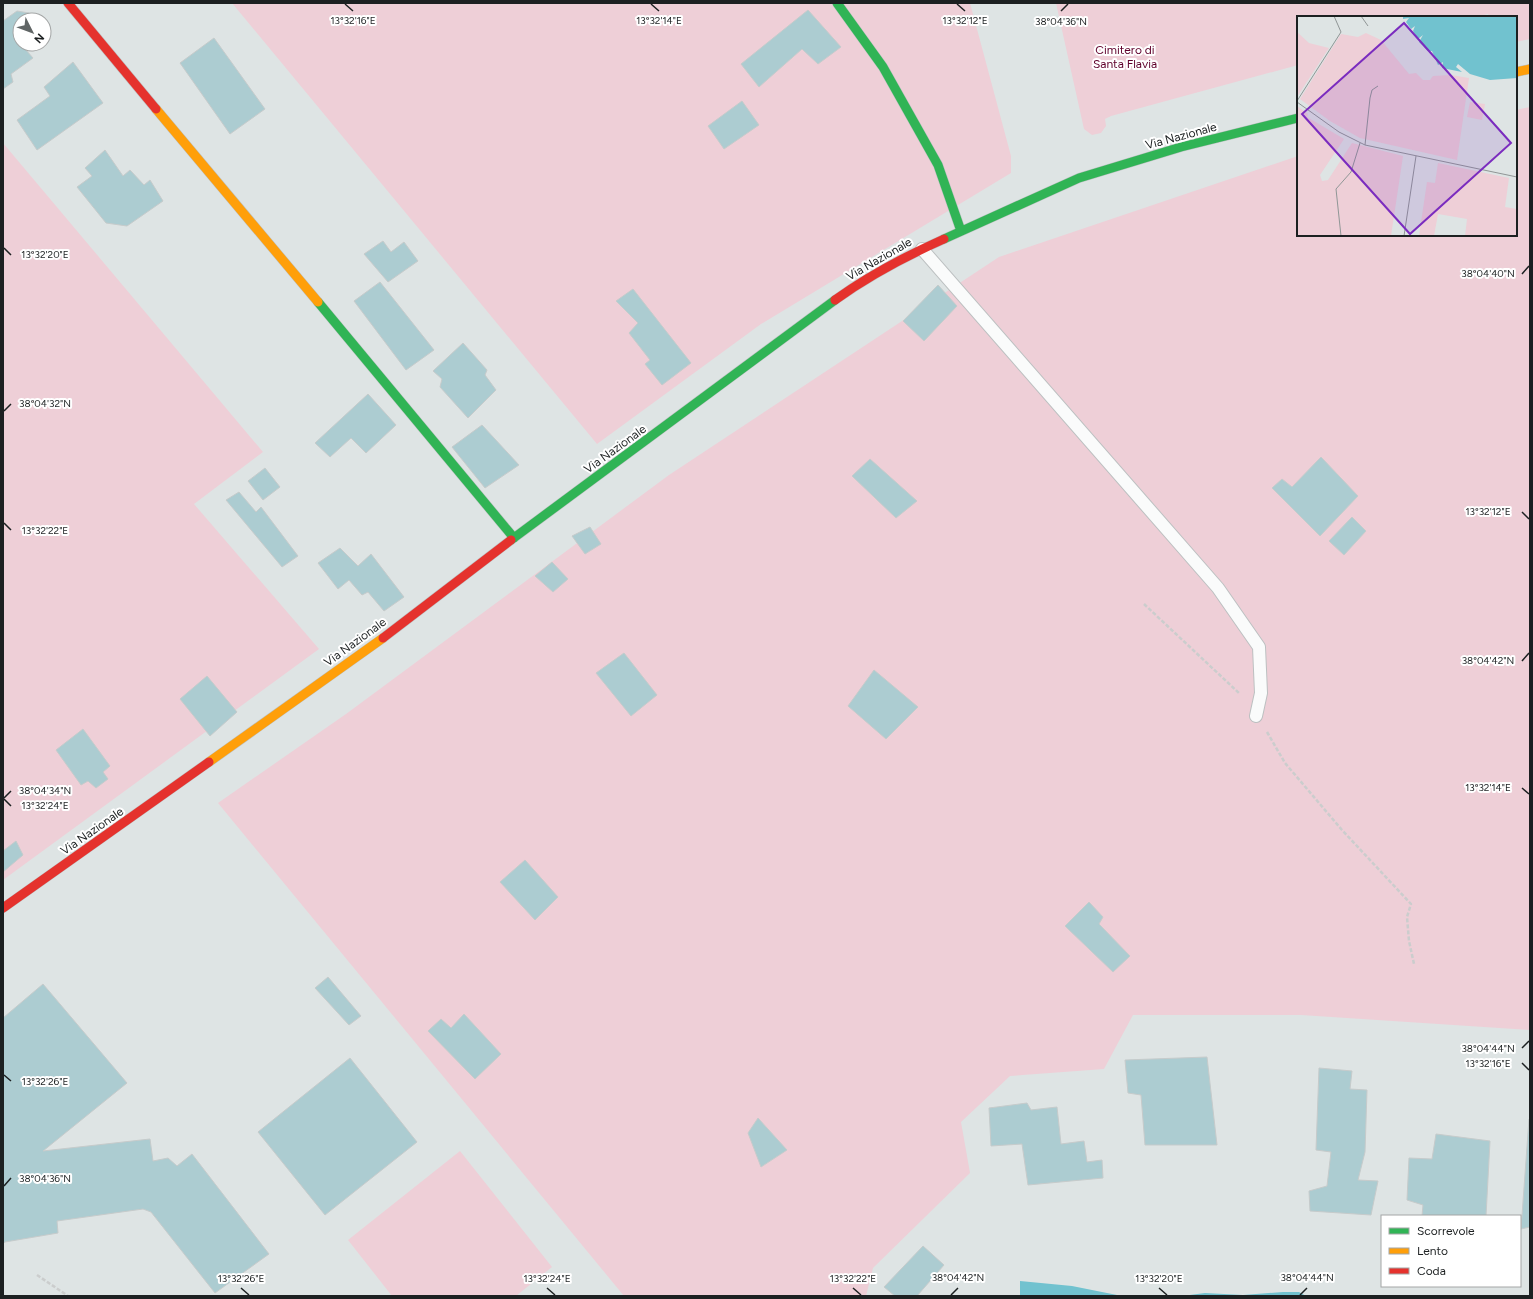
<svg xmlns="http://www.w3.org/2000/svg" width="1533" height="1299" viewBox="0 0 1533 1299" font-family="Figtree,sans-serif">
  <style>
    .green { fill: #eecfd7 }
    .water { fill: #71c2cf }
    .building { fill: #acccd1; stroke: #c6cbcb }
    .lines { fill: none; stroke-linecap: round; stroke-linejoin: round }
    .lane-casing { stroke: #bcc0c1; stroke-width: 14 }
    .fast-casing { stroke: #bcc0c1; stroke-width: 10 }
    .slow-casing { stroke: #bcc0c1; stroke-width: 10 }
    .jam-casing { stroke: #bcc0c1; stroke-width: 10 }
    .path { stroke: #cbcdcd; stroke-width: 2.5; stroke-dasharray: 4 2; stroke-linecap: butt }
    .lane { stroke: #fafbfb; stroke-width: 12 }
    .fast { stroke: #30b455; stroke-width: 9 }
    .slow { stroke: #ff9f0a; stroke-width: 9 }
    .jam { stroke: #e5322d; stroke-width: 9 }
    .ticks { fill: none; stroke: #1c2021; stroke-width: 1.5 }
    .labels { text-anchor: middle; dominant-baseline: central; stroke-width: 4; stroke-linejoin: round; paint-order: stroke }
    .park-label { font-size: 12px; fill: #5f002b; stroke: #fff }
    .street-label { font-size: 12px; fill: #1c2021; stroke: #fff }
    .inset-road { fill: none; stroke: #909696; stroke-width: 1 }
    .view { fill: #7b2cbf; fill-opacity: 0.15; stroke: #7b2cbf; stroke-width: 2 }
    .inset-edge { fill: none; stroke: #1c2021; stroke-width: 2 }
    .ticks-label { font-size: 10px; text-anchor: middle; fill: #1c2021; stroke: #fff; stroke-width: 4; stroke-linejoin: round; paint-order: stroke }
  </style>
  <rect width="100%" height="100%" fill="#dee4e4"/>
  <path class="green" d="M232,3H970L1011,156V173L761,324L597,444Z
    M1056,3H1530V39L1516,42V17H1489L1488,14L1476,17H1298V65L1111,116L1105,119L1106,126L1101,133L1092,135L1084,129Z
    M1530,107V1030L1301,1015H1133L1104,1069L1010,1076L961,1122L970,1173L873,1268L866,1296H624L218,803L346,714L669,475L999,257L1298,156V235H1516V110Z
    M3,143L263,452L194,504L319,649L3,880Z
    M460,1151L552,1267L516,1296H392L348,1240Z"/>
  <path class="water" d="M1020,1281L1072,1286L1122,1296H1020Z
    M1283,1292H1299L1306,1296H1182L1205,1293L1243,1295Z"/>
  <path class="building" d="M808,10L841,47L818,64L802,49L759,87L741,64Z
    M17,11L29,13L38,20H20V44H36L26,50L33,58L11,74L13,82L3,89V21Z
    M214,38L265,109L230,134L180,63Z
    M73,62L103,103L37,150L17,120L50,96L44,87Z
    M742,101L759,125L724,149L708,126Z
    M105,150L123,176L130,170L144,185L150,180L163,201L127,226L106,223L77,187L92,176L85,168Z
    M383,241L391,252L404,242L418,261L388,282L364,254Z
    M380,282L434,350L406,370L354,301Z
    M938,285L957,306L924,341L903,321Z
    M633,289L691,363L662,385L645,364L650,360L629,333L638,323L616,301Z
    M463,343L487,370L485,375L496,390L468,418L440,387L442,379L433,371Z
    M368,394L396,425L366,453L351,438L330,457L315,443Z
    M482,425L519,465L485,488L452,447Z
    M1321,457L1358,496L1320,536L1272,488L1282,479L1292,487Z
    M870,459L917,501L896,518L852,476Z
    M265,468L280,487L263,500L248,481Z
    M239,492L256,512L261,507L298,556L282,567L226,500Z
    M1352,517L1366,531L1344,555L1329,541Z
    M590,527L601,544L585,554L572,536Z
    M340,548L358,566L371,554L404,597L384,611L368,592L362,595L349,580L338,589L318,563Z
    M552,562L568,579L553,592L535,576Z
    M624,653L657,695L631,716L596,673Z
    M874,670L918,707L886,739L848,706Z
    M207,676L237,712L210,736L180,699Z
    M83,729L110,766L103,772L108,779L96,788L88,781L81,785L56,750Z
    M16,841L23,855L3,872V851Z
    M525,860L558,897L535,920L500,882Z
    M1089,902L1103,917L1099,924L1130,956L1113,972L1065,926Z
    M328,977L361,1016L349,1025L315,988Z
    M43,984L127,1083L43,1151L150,1139L153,1161L168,1158L177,1166L192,1154L269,1254L215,1293L151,1212L143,1209L57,1221L58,1233L5,1242L3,1244V1018Z
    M464,1014L501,1054L475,1079L428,1031L441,1019L451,1028Z
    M1207,1057L1217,1145H1145L1141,1095L1128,1093L1125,1060Z
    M350,1058L417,1142L325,1215L258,1132Z
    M1319,1068L1352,1071L1350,1089L1367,1090L1365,1152L1358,1180L1378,1181L1371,1215L1310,1211L1309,1191L1327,1186L1331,1152L1316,1150Z
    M1027,1103L1031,1110L1057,1107L1061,1144L1084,1141L1087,1162L1102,1160L1103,1178L1028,1185L1022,1144L991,1146L989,1108Z
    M758,1118L787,1150L761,1167L748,1133Z
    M1529,1119H1530V1227L1521,1229Z
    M1436,1134L1490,1141L1486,1216H1422L1423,1205L1407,1200L1409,1158L1432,1159Z
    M923,1246L944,1265L917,1296H895L884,1287Z"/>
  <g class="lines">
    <g class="lane-casing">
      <path id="lane" d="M922,249L1218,588L1259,647L1261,693L1256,716"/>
    </g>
    <g class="fast-casing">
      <path id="fast" d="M837,3L883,67L938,165L961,231
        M944,239L1079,178L1181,147L1298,118
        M318,302L514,538
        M511,540L835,300"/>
    </g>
    <g class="slow-casing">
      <path id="slow" d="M1516,72L1530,69
        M156,109L318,302
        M209,762L383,638"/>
    </g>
    <g class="jam-casing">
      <path id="jam" d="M68,3L156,109
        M835,300C867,277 908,255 944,239
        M383,638L511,540
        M3,908L209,762"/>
    </g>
    <path class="path" d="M1144,604L1240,694
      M1267,732L1285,763L1342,830L1411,904L1407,917L1409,941L1414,964
      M37,1275L68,1296"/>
    <use href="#lane" class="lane"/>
    <use href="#fast" class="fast"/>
    <use href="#slow" class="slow"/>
    <use href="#jam" class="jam"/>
  </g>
  <path class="ticks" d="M345,4L353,11M651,4L659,11M957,4L965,11M1061,11L1068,4M4,248L11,255M1522,274L1529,266M4,411L11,404M1522,512L1529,519M4,523L11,530M1522,661L1529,653M1522,788L1529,794M4,798L11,791M4,799L11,806M1522,1048L1529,1041M1522,1063L1529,1070M4,1075L11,1081M4,1186L11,1178M241,1288L249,1295M547,1288L555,1295M853,1288L861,1295M1159,1288L1167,1295M951,1295L958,1288M1300,1295L1307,1288"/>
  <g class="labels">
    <g class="park-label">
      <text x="1125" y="50">Cimitero di<tspan x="1125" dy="14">Santa Flavia</tspan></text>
    </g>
    <g class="street-label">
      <text transform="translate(1181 136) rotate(-15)">Via Nazionale</text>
      <text transform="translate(879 259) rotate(-30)">Via Nazionale</text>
      <text transform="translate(615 449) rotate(-36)">Via Nazionale</text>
      <text transform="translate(355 642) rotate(-36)">Via Nazionale</text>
      <text transform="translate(92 831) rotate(-35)">Via Nazionale</text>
    </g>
  </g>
  <g transform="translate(1297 16)">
    <rect width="220" height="220" fill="#dee4e4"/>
    <path d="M0,16L12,27L32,32L0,81ZM69,17L84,24L112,58L119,57L126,64H133L136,60L154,59L172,62L160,144L63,122L33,105L3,83L44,18L61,21ZM173,86L188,88L185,104L170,101ZM0,90L11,98L10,101L47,123L23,159L25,165L31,164L55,127L106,140L94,220H0ZM141,147L212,162L208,191L220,193V220H168L170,203L141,198L137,220H122L130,166L138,167Z" fill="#eecfd7"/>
    <path d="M106,0H220V62L193,64L173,58L161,48L159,51L165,56L145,52L146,46L141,49L135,35H131L122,26L126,19L121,23L116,15L118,10L114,13L109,6L112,2L106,3Z" fill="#71c2cf"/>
    <path class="inset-road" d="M64,0L71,10M0,85L44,16L37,0M0,86L42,116L68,129L220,161M68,129L73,82L75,74L81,70M44,220L39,173L54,156L63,127M107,220L119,140"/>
    <path class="view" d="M107,7L214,127L113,218L5,98Z"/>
    <rect width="220" height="220" class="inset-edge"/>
  </g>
  <g class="ticks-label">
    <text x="353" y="24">13°32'16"E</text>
    <text x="659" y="24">13°32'14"E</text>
    <text x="965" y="24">13°32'12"E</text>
    <text x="1061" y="25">38°04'36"N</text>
    <text x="45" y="258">13°32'20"E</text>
    <text x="1488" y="277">38°04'40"N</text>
    <text x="45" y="407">38°04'32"N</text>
    <text x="1488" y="515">13°32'12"E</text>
    <text x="45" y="534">13°32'22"E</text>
    <text x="1488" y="664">38°04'42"N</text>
    <text x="1488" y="791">13°32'14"E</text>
    <text x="45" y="794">38°04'34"N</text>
    <text x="45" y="809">13°32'24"E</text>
    <text x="1488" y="1052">38°04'44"N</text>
    <text x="1488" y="1067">13°32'16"E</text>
    <text x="45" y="1085">13°32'26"E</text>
    <text x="45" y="1182">38°04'36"N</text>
    <text x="958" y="1281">38°04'42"N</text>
    <text x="1307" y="1281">38°04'44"N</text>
    <text x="241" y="1282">13°32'26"E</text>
    <text x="547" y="1282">13°32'24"E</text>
    <text x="853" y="1282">13°32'22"E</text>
    <text x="1159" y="1282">13°32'20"E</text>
  </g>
  <rect width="1533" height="1299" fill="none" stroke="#1c2021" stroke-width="8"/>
  <rect x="1381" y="1215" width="140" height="72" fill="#ffffff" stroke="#a4a6a6"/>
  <rect x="1389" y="1228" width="20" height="6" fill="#30b455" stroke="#a4a6a6"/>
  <text x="1417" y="1235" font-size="12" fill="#1c2021">Scorrevole</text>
  <rect x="1389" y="1248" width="20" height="6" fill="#ff9f0a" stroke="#a4a6a6"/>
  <text x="1417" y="1255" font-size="12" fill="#1c2021">Lento</text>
  <rect x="1389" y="1268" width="20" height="6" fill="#e5322d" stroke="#a4a6a6"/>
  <text x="1417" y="1275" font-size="12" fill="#1c2021">Coda</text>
  <g transform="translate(32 32) rotate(132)"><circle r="19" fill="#ffffff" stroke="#a4a6a6"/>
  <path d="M0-3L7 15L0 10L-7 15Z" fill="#606565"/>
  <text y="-6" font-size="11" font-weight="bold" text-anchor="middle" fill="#1c2021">N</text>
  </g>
</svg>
